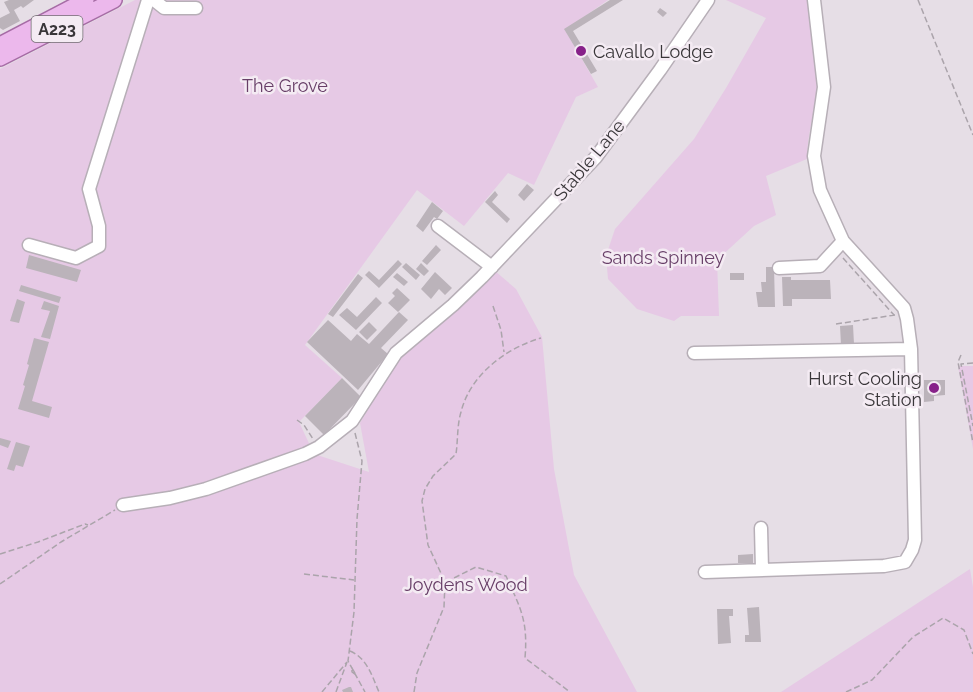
<svg xmlns="http://www.w3.org/2000/svg" width="973" height="692" viewBox="0 0 973 692" font-family="Raleway,sans-serif">
  <style>
    .green { fill: #e6c9e5 }
    .building { fill: #bbb3ba }
    .lines { fill: none; stroke-linecap: round; stroke-linejoin: round }
    .minor-casing { stroke: #b7afb7; stroke-width: 15 }
    .major-casing { stroke: #a66ca5; stroke-width: 18 }
    .path { stroke: #aba4ab; stroke-width: 1.5; stroke-dasharray: 6 3; stroke-linecap: butt }
    .minor { stroke: #fff; stroke-width: 12 }
    .major { stroke: #ecb8ec; stroke-width: 15 }
    .poi-dot { fill: #872189; stroke: #f4ebf3; stroke-width: 2 }
    .labels { text-anchor: middle; dominant-baseline: central; stroke-width: 5; stroke-linejoin: round; paint-order: stroke }
    .shield { fill: #f4ebf3; stroke: #716c71; stroke-width: 1.5 }
    .shield-label { font-size: 16px; font-weight: bold; fill: #393639 }
    .poi-label { font-size: 18px; fill: #393639; stroke: #f4ebf3; text-anchor: start }
    .park-label { font-size: 18px; fill: #683f68; stroke: #f4ebf3 }
    .street-label { font-size: 18px; fill: #393639; stroke: #f4ebf3 }
  </style>
  <rect width="100%" height="100%" fill="#e6dee6"/>
  <path class="green" d="M135,0H608L565,30L598,87L576,97L534,185L508,173L464,226L417,190L305,345L342,378L299,422L314,454L369,472L360,423L397,360L495,271L516,289L542,337L554,469L574,575L637,692H0V69Z
    M726,0H807C811,27 818,57 817,84C816,110 807,133 807,159L766,176L776,215L754,226L717,260L719,316H681L674,321L637,309L608,279L606,256L615,229L694,139L726,88L766,18Z
    M958,366H973V449Z
    M970,569L973,587V692H781Z"/>
  <path class="building" d="M9,0H34L23,8L21,6L14,10L20,21L3,30L0,28V18L10,13L4,2Z
    M610,0H623L573,31L597,71L591,74L564,29Z
    M660,8L667,13L663,17L657,12Z
    M527,184L534,190L524,201L518,195Z
    M495,191L498,195L492,202L510,219L507,223L485,202Z
    M432,202L443,211L437,219L434,217L423,232L416,226Z
    M436,245L441,250L427,265L422,261Z
    M29,255L81,270L77,282L26,268Z
    M398,260L402,264L379,288L365,275L369,271L379,280Z
    M406,263L420,275L416,280L402,267Z
    M421,263L429,271L424,276L416,269Z
    M766,267H774L775,307H758L756,292H762L761,282H766Z
    M435,272L452,288L445,295L439,289L431,299L421,289Z
    M397,273L408,282L404,286L393,277Z
    M730,273H744V280H730Z
    M358,274L363,278L333,317L328,314Z
    M782,277H791V280H830L831,299H792V306H783Z
    M21,285L61,297L59,303L19,291Z
    M397,288L410,300L398,312L388,303L395,296L392,293Z
    M376,297L382,303L356,330L339,315L347,308L357,317Z
    M17,299L25,302L19,323L10,321Z
    M44,301L59,306L50,339L41,337L50,311L41,309Z
    M399,312L408,320L381,348L388,354L358,390L307,342L328,320L351,341L357,334L369,344Z
    M369,322L377,330L367,340L359,332Z
    M853,325L854,344L841,345L840,326Z
    M34,338L49,342L32,401L52,407L49,418L18,409L25,386L23,385L29,365L27,364Z
    M342,378L361,397L324,435L305,416Z
    M924,380H945V395L934,396V401L924,402Z
    M0,438L11,441L8,448L0,445Z
    M16,442L30,446L23,467L16,465L14,471L7,469Z
    M753,554V563H738V555Z
    M759,607L761,642H745V635H749L747,608Z
    M717,609H733V616H729L731,643L718,644Z
    M349,687H351L353,692H343L342,690Z"/>
  <g class="lines">
    <g class="minor-casing">
      <path id="minor" d="M154,0L164,8H196
        M438,226L492,267
        M29,245L76,258L99,246V226L89,189L148,0
        M779,268L820,266L843,241
        M694,353L911,349
        M123,505L170,498L206,489L305,454L319,447L352,421L396,353L453,305L482,277L596,157L660,70L708,0
        M761,528L762,570
        M705,572L884,566L905,562L912,550L915,540L911,349L907,319L904,308L843,241L820,190L814,156L824,87L814,0"/>
    </g>
    <g class="major-casing">
      <path id="major" d="M0,45L86,0
        M0,58L114,0"/>
    </g>
    <path class="path" d="M918,0L973,135
      M843,258L894,315
      M493,306L501,330L504,352
      M836,324L895,315
      M961,355L958,362L973,443
      M973,363L961,364L973,426
      M297,420L304,425L313,439
      M355,433L362,461L357,519L354,612L348,661L365,692
      M0,554L38,542L85,524L88,525
      M304,574L354,580
      M446,582L476,567L506,576C521,609 528,621 525,658L570,692
      M0,584L61,542L115,510
      M350,651C367,658 372,676 379,692
      M352,668L356,675L352,672Z
      M322,692L347,662
      M336,692L347,662
      M414,692L417,673L444,607L445,582L428,545L422,501L425,489L433,476L456,454C458,440 457,425 461,412C470,375 506,348 541,338
      M846,692L872,680L913,637L943,618L964,630L973,654"/>
    <use href="#minor" class="minor"/>
    <use href="#major" class="major"/>
  </g>
  <g class="poi-dot">
    <circle cx="581" cy="51" r="6"/>
    <circle cx="934" cy="388" r="6"/>
  </g>
  <g class="labels">
    <rect class="shield" x="31.5" y="16" width="51" height="26" rx="4.5"/>
    <g class="shield-label">
      <text x="57" y="29">A223</text>
    </g>
    <g class="poi-label">
      <text x="593" y="51">Cavallo Lodge</text>
      <text x="922" y="378" text-anchor="end">Hurst Cooling<tspan x="922" dy="21">Station</tspan></text>
    </g>
    <g class="park-label">
      <text x="285" y="85">The Grove</text>
      <text x="663" y="257">Sands Spinney</text>
      <text x="466" y="584">Joydens Wood</text>
    </g>
    <g class="street-label">
      <text transform="translate(589 160) rotate(-50)">Stable Lane</text>
    </g>
  </g>
</svg>
